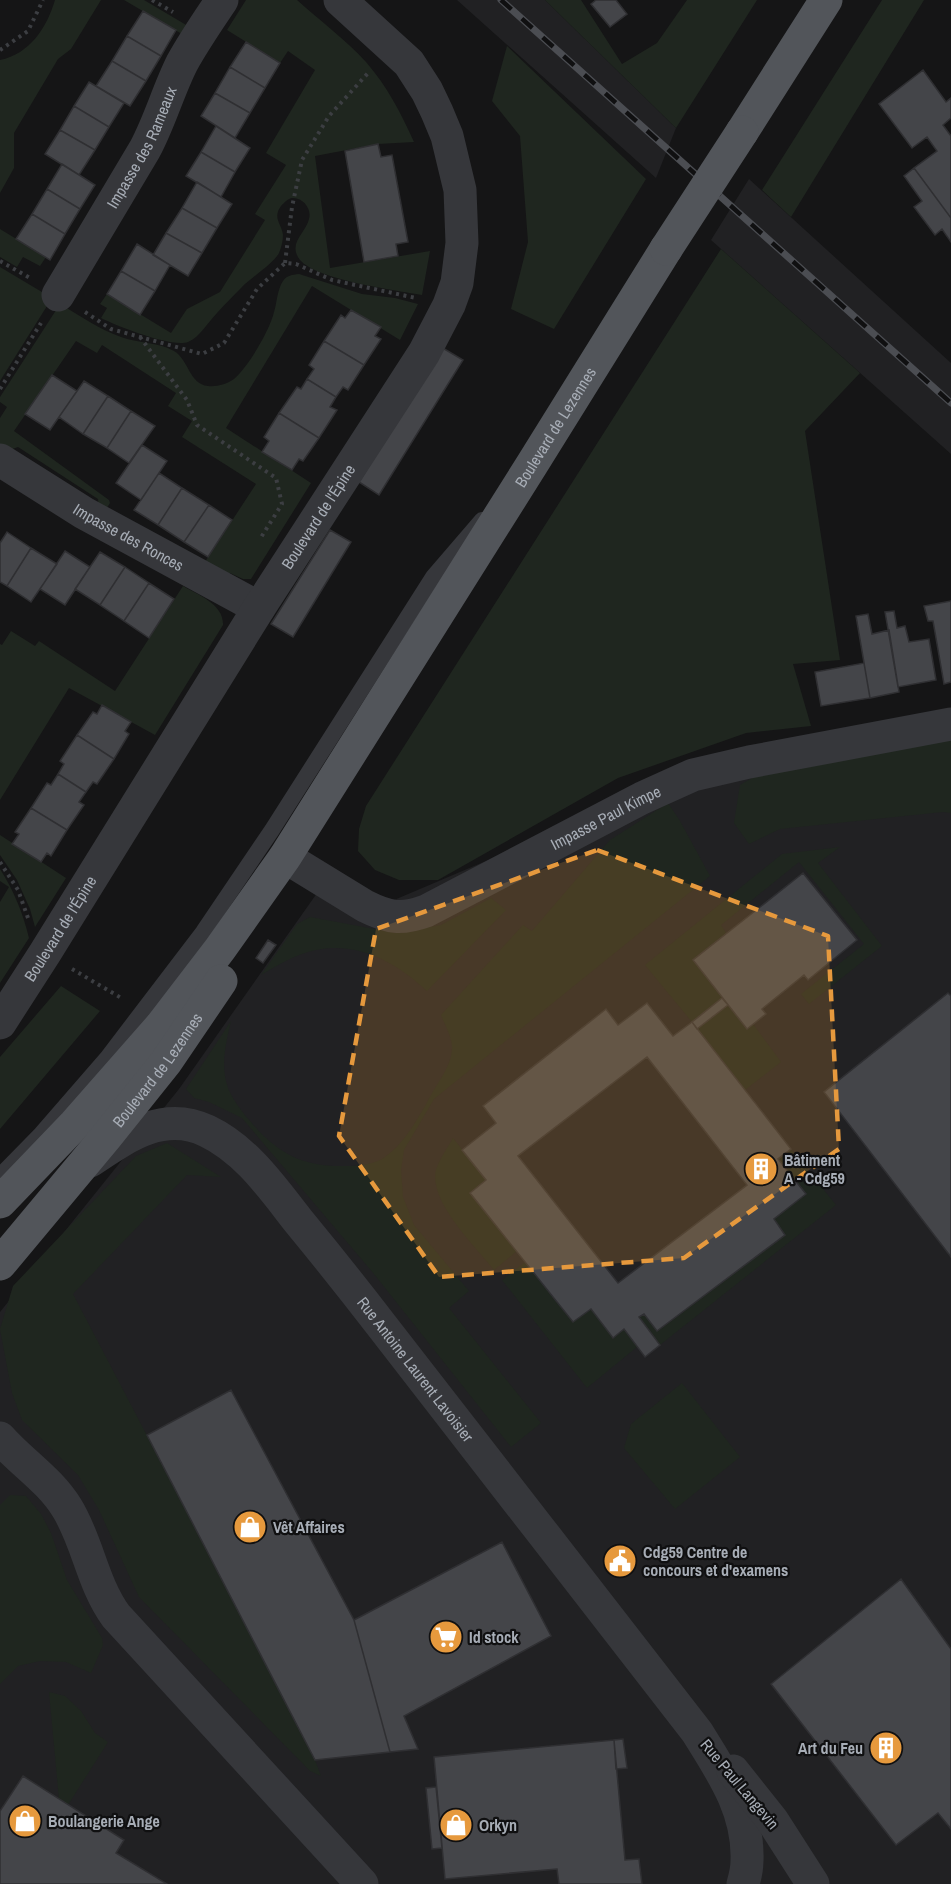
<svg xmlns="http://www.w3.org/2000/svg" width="951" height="1884" viewBox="0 0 951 1884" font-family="'Archivo Narrow',sans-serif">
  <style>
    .built { fill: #212123 }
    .green { fill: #1f261f }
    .building { fill: #444549; stroke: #2f2f32; stroke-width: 1.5; fill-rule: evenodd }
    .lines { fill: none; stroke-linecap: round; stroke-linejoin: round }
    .path { stroke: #3c3e42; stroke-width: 4; stroke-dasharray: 3 4.5; stroke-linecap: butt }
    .service { stroke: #36373b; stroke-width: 16 }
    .minor { stroke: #36373b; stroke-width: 33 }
    .primary { stroke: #52555a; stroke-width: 33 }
    .rail-casing { stroke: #4b4d52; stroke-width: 7 }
    .rail { stroke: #101011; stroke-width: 4.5; stroke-dasharray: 14; stroke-linecap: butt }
    .primary-bridge { stroke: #52555a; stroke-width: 33 }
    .marked { fill: #e6993d; fill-opacity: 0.2; stroke: #e6993d; stroke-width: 4.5; stroke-dasharray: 12 8; stroke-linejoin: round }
    .labels { text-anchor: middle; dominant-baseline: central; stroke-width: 4.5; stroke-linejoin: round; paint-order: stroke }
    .street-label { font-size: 16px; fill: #a7adb6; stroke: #101011 }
    .poi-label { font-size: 16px; font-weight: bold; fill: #a7adb6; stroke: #101011; text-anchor: start }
  </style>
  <rect width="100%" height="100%" fill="#151516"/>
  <path class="built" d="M457,0H545L676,128L656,178Z
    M749,179L951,363V454L711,240Z
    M951,719V1884H0V1312L179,1089L334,869L387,903L585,819Z"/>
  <path class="green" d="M55,0H101L71,49L58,59L14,133V168L0,193V60C30,54 47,27 55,0Z
    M124,0H144L193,29L187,37Z
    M246,0H297C319,20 346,40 366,62C387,86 401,113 414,142L378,144L315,156L330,268L430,251L422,295C395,290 317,280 300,260C287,243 306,233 309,219C312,209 303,197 292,198C287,199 284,203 281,206C272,218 282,224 283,235C283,241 281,248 279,253C274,263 252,277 242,287C234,295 225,304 217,313C208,322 200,337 188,342C172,348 117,326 101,318L107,308L100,304L107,294L171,333L187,309L220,292L265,220L255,214L286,165L266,153L315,70L288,51L280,63L227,30Z
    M545,0H581L622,64L657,43L687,0H757L676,128Z
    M882,0H924L791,217L762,190Z
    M507,46L646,179L554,329L511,309L528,242L520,136L492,101Z
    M0,229L46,257L40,266L23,257L17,267L0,257Z
    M721,249L860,373L805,431L840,660L793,664L811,726L746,733L618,778L438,880H399L375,870L358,851L359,829L366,806Z
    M0,267L52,298L0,381Z
    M299,274L362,294L395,298L418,304L400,340L312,286L226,428L311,483L251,579H243L230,573L226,579L203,565L256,484L182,437L192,421L168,406L176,393L102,345L97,353L76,341L14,431L109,500L110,503L103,514L99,511L98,499L18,447L4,452L0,448V418L7,407L0,402V397L60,304C80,316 99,329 121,337C137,343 158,342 174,351C189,360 189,384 208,386C217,387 227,384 234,379C248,367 270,330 274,312C277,303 277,290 283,281C287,275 292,275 299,274Z
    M183,586C198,595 224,604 223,625L155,735L69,688L0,800V644L2,645L11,631L35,646L39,641L115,691Z
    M951,737V813L943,812L780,829L749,844L734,823L740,785L759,774Z
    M668,803L680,821L710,876L434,1099L404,1150L401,1170L403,1197L414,1225L469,1291L449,1308L541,1423L511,1447L374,1274L242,1118L209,1102L194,1098L186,1089L231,1021C226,1043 220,1065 228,1088C233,1100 242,1112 251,1122C278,1154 303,1167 345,1166C358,1166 374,1165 385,1157C405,1143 419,1117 431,1095C439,1081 453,1063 452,1046C451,1035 445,1025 441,1015L523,925L532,931L610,840Z
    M0,835L66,878L35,927L30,909L17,880L0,855Z
    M840,847L818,863L882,946L809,1004L801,994L864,944L799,862L721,925L726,933L693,960L722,998L692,1022L645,965L782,854Z
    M0,869C14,891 23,913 29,938L0,983V902L9,887L0,881Z
    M491,898L506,910L427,991C397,963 359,941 316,950C296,954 278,965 261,975L297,924L310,917L396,933L441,925Z
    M61,986L100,1011L0,1129V1057Z
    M728,1005L747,1029L753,1024L781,1062L745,1090L697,1029Z
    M453,1138L486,1180L471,1193L517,1251L494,1270C475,1246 425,1198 437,1167C441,1157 448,1147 453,1138Z
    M167,1143L221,1177L187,1175L73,1294L269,1669L315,1760L321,1776L310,1771L139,1597L99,1510L78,1475L22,1420L12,1393L0,1329L13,1286L136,1156Z
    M791,1149L836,1205L660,1345L639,1317L644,1314L658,1331L785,1235L774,1219L805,1194L778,1159Z
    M525,1262L573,1322L591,1309L624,1329L637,1347L587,1388L502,1280Z
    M682,1383L740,1457L675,1509L624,1448L631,1424Z
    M10,1495L26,1496L41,1514L51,1533L67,1580L102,1638L103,1645L91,1673L66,1662L40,1661L18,1666L0,1684V1505Z
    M49,1692L65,1696L81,1711L95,1733L108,1742L68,1805L59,1799Z"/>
  <path class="building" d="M596,0H616L627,14L610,27L591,4Z
    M143,11L176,30L161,56L127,36Z
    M127,36L161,56L146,81L112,61Z
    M246,42L280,63L265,88L230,67Z
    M112,61L146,81L130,106L96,86Z
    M230,67L265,88L250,113L215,93Z
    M923,70L946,102L951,98V118L943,125L951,136V218L914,168L937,151L927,137L912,148L879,104Z
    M89,82L124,103L109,127L74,106Z
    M215,93L250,113L235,138L201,116Z
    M74,106L109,127L95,150L60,130Z
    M216,126L250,148L235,172L201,152Z
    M60,130L95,150L79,175L45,154Z
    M378,144L381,157L392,155L408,242L396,244L398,256L364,262L345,151Z
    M201,152L235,172L221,197L186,176Z
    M62,164L95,185L80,209L47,189Z
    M914,168L951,218V242L942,229L935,235L914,207L922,201L904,176Z
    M197,182L232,204L217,228L182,208Z
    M47,189L80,209L65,234L32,214Z
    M182,208L217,228L202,253L166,233Z
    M32,214L65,234L50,260L16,239Z
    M166,233L202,253L188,276L153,255Z
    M137,244L170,265L155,291L121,271Z
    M121,271L155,291L140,315L107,294Z
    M351,310L381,327L375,336L381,339L364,365L324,341L341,315L345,318Z
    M324,341L364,365L348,390L343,387L336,397L307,379L314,369L309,365Z
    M441,347L463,360L379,495L359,482Z
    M52,375L77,391L50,430L25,414Z
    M307,379L336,397L330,407L337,410L319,438L279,413L297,387L301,389Z
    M84,381L108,396L83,434L59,417Z
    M108,396L131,411L107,448L83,434Z
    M131,411L155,426L129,463L107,448Z
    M279,413L319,438L303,461L299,459L292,470L262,452L269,441L264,437Z
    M142,445L167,461L141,500L116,483Z
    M159,473L182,488L158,525L134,510Z
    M182,488L209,505L184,542L158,525Z
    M209,505L232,520L208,557L184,542Z
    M330,530L351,542L293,637L271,624Z
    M7,532L31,548L7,586L0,582V543Z
    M31,548L57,564L31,602L7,586Z
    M65,551L90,567L65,605L40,589Z
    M100,552L125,567L100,605L75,589Z
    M125,567L149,583L124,621L100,605Z
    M149,583L174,599L149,638L124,621Z
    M951,601V682L944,684L933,621H928L924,606Z
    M894,611L897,628L905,626L909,642L929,639L936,680L898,687L885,612Z
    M868,614L872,634L889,630L899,692L870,698L856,616Z
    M864,663L870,698L821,706L815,672Z
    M102,705L131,722L125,731L129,734L114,759L77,735L93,712L97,714Z
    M77,735L114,759L97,784L93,782L86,792L58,774L64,764L60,761Z
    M58,774L86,792L79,802L84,805L67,830L31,808L47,783L51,785Z
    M31,808L67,830L51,856L47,853L41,862L12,844L19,834L15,832Z
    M803,873L857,940L808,980L804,975L762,1009L766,1014L747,1029L693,960Z
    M268,940L276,945L263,963L256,958Z
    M948,993L951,996V1257L824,1092Z
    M722,998L728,1005L697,1029L692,1022Z
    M647,1003L673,1036L692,1022L791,1149L778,1159L806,1194L774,1219L785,1235L657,1331L644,1314L639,1317L660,1345L645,1357L624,1329L613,1338L591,1309L573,1322L470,1193L486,1180L462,1150L496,1123L483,1106L606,1009L618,1025ZM647,1057L747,1185L618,1283L518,1156Z
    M231,1390L354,1620L390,1752L315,1760L147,1435Z
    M502,1542L551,1636L404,1716L418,1749L390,1752L354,1620Z
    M901,1579L951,1649V1829L938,1813L896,1845L771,1684Z
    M623,1739L627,1768L616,1769L614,1740Z
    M614,1740L625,1860L639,1859L642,1884H559L557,1869L445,1879L434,1757Z
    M23,1776L124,1840L116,1853L167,1884H0V1811Z
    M436,1787L442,1848L432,1849L426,1788Z"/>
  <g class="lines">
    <path class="path" d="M152,0L173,12
      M0,50L28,31L43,0
      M0,261L30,278
      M285,263L292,207L302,160L329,116L369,72
      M85,312L111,329L202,354L224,343L257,289L285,263L296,264L332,280L416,298
      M140,337L187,400L197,425L276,478L282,504L260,539
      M0,389L41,323
      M0,862L18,890L28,918
      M72,969L123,999"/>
    <path class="service" d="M0,1176L41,1134L107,1058L203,932L272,830L433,577L482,520"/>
    <g class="minor">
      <path id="s1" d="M58,295L145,149C160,121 168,91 182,63C194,41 208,21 222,0"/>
      <path id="s2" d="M0,460L84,513L259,608"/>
      <path id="s3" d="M285,857L365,906C389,918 401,920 426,911L642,798L693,775L749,762L951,724"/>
      <path id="s4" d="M0,1023L45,953L259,608L424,353L449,305L457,283L462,243L460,190L447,136L437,112L427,91L409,63L340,0"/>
      <path id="s5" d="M90,1161C126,1137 163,1110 207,1131C247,1150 273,1189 300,1223C328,1257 355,1291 382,1326C487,1461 592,1597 697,1732C722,1772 749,1811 747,1861C747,1868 745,1877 743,1884"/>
      <path d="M0,1438C21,1462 50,1480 67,1508C88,1542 92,1583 116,1616L362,1884"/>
      <path d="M733,1771L772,1820L813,1884"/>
    </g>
    <g class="primary">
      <path d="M742,132L826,0"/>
      <path id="s6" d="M0,1202L75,1124L161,1026L220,949L285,857L531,466L666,249"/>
      <path id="s7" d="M0,1264L106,1137L166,1062L221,981"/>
    </g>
    <g class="rail-casing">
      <path id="rail" d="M501,0L951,403"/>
    </g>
    <use href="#rail" class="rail"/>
    <path class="primary-bridge" d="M666,249L742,132"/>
  </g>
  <path class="marked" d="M597,850L828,936L839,1149L684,1258L439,1277L339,1136L376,929Z"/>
  <defs>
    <g id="building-disc" transform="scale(1.725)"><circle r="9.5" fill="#e6993d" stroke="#101011"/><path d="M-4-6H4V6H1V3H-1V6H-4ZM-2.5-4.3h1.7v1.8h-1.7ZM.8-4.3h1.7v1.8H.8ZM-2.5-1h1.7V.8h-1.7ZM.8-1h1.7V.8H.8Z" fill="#fff"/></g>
    <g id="shop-disc" transform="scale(1.725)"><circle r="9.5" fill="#e6993d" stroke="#101011"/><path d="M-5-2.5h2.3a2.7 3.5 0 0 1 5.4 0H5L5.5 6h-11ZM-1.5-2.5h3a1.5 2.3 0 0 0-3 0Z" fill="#fff"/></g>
    <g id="civic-disc" transform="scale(1.725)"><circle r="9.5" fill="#e6993d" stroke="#101011"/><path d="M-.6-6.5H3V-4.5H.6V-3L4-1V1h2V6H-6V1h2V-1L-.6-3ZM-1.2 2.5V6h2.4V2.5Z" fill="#fff"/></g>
    <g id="supermarket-disc" transform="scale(1.725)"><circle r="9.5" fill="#e6993d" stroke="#101011"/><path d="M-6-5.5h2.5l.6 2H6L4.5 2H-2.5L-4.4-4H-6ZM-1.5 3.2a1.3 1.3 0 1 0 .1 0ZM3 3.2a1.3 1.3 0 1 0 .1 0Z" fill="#fff"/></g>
  </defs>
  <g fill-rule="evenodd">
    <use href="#building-disc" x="761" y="1169"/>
    <use href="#shop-disc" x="250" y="1527"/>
    <use href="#civic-disc" x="620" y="1561"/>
    <use href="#supermarket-disc" x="446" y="1637"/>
    <use href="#building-disc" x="886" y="1748"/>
    <use href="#shop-disc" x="25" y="1821"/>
    <use href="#shop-disc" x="456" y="1825"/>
  </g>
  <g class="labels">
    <g class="street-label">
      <text stroke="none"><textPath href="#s1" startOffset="170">Impasse des Rameaux</textPath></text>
      <text stroke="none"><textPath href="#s6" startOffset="956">Boulevard de Lezennes</textPath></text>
      <text stroke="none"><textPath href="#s4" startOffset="598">Boulevard de l'Épine</textPath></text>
      <text stroke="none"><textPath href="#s2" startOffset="150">Impasse des Ronces</textPath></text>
      <text stroke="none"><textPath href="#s3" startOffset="360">Impasse Paul Kimpe</textPath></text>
      <text stroke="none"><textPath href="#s4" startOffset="112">Boulevard de l'Épine</textPath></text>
      <text stroke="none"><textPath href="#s7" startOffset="250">Boulevard de Lezennes</textPath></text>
      <text stroke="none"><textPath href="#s5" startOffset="446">Rue Antoine Laurent Lavoisier</textPath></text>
      <text transform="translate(740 1784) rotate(50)">Rue Paul Langevin</text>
    </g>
    <g class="poi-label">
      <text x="784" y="1160">Bâtiment<tspan x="784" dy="18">A - Cdg59</tspan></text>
      <text x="273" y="1527">Vêt Affaires</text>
      <text x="643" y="1552">Cdg59 Centre de<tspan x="643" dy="18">concours et d'examens</tspan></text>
      <text x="469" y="1637">Id stock</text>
      <text x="863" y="1748" text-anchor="end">Art du Feu</text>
      <text x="48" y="1821">Boulangerie Ange</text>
      <text x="479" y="1825">Orkyn</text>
    </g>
  </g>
</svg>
